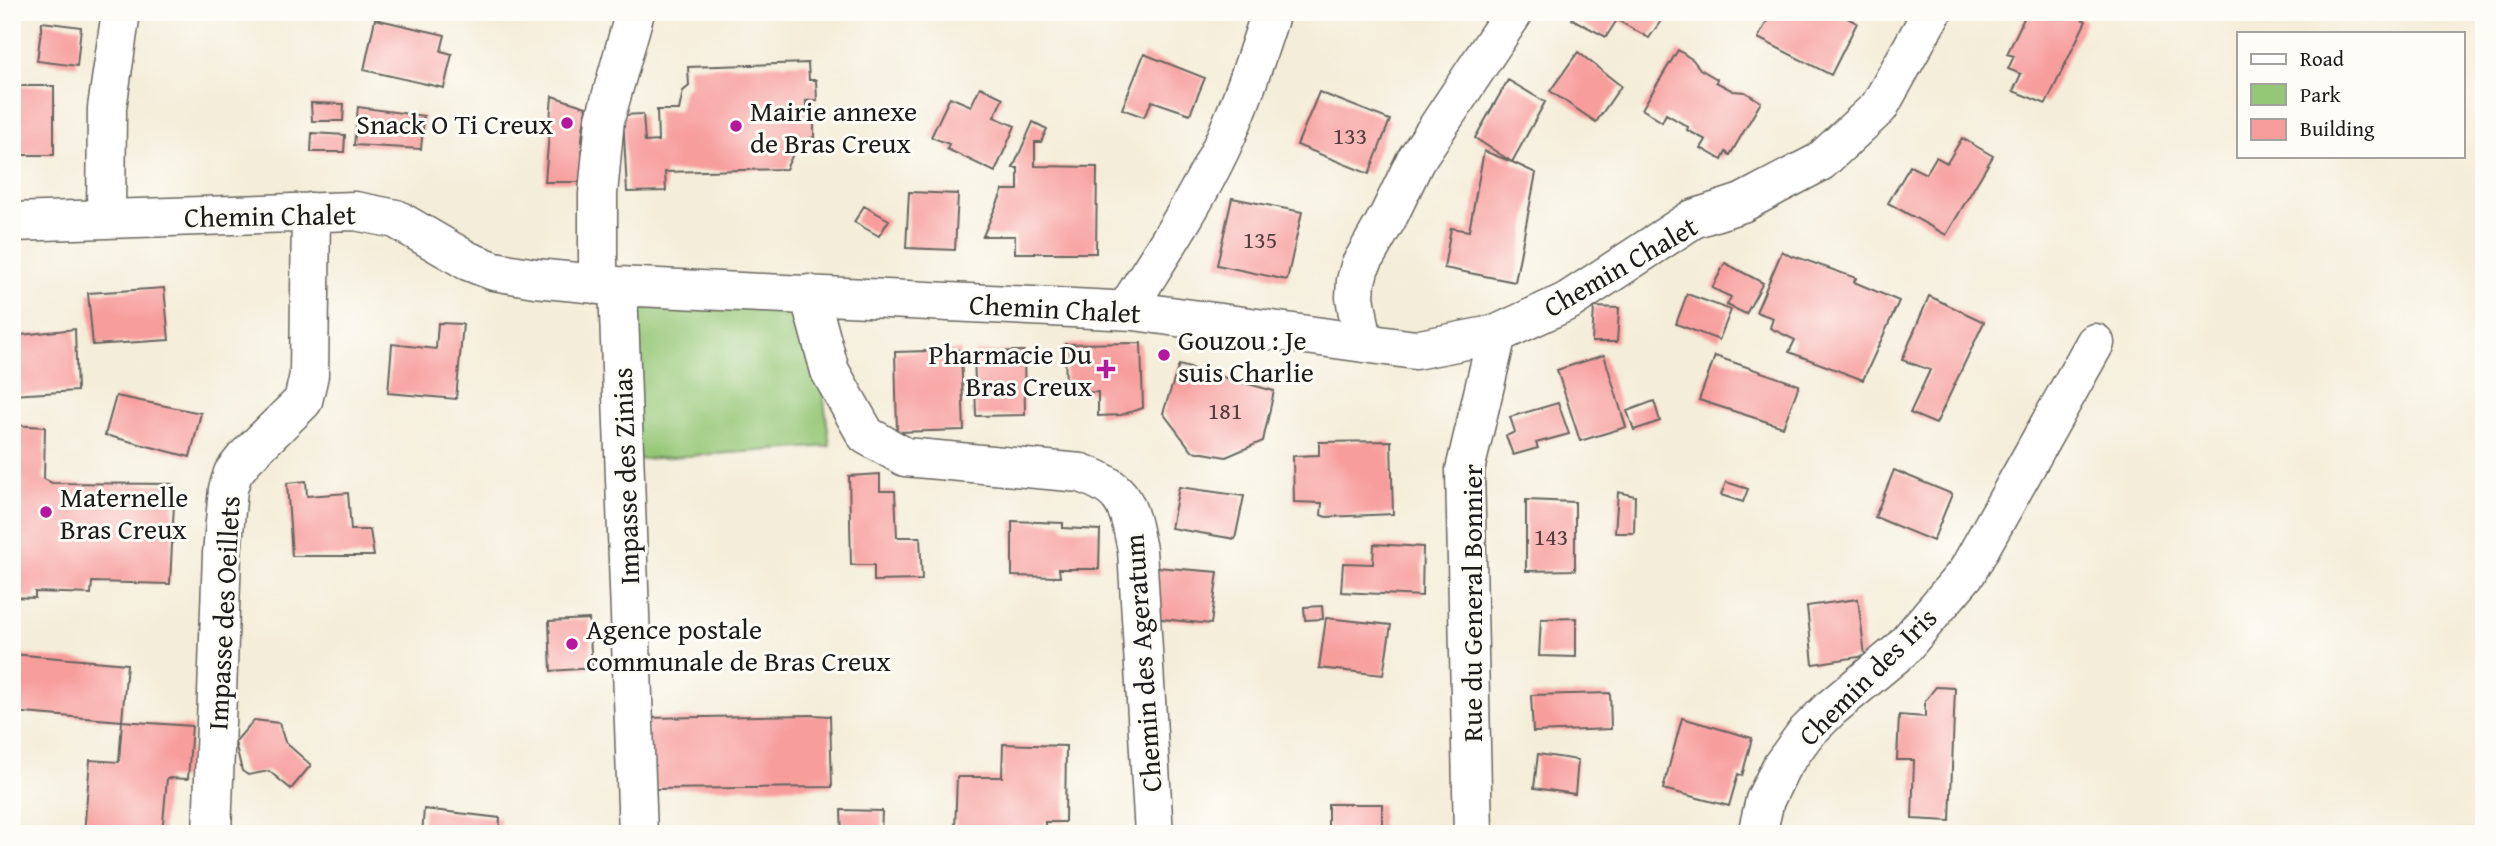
<svg xmlns="http://www.w3.org/2000/svg" width="2496" height="846" viewBox="0 0 2496 846" font-family="'Gentium Book Plus',serif">
  <style>
    .green { fill: #96c777; stroke: #59724a; stroke-width: 2 }
    .building { fill: #f79e9d }
    .lines { fill: none; stroke-linecap: round; stroke-linejoin: round }
    .minor-casing { stroke: #68655e; stroke-width: 41 }
    .minor { stroke: #fff; stroke-width: 38 }
    .poi-dot { fill: #b5179e; stroke: #fdfcf7; stroke-width: 2.5 }
    .labels { text-anchor: middle; dominant-baseline: central; stroke-width: 6; stroke-linejoin: round; paint-order: stroke }
    .number-label { font-size: 24px; fill: #533c3c }
    .poi-label { font-size: 28px; fill: #1c1c1c; stroke: #fdfcf7; text-anchor: start }
    .street-label { font-size: 28px; fill: #1c1c1c; stroke: #fdfcf7 }
  </style>
  <rect width="100%" height="100%" fill="#fdfcf7"/>
  <filter id="ink" filterUnits="userSpaceOnUse"><feTurbulence type="fractalNoise" baseFrequency=".0143" numOctaves="2"/><feDisplacementMap in="SourceGraphic" scale="14" xChannelSelector="R" yChannelSelector="G"/><feConvolveMatrix kernelMatrix="1 2 1 2 8 2 1 2 1" color-interpolation-filters="sRGB"/></filter>
  <filter id="wash" filterUnits="userSpaceOnUse"><feTurbulence type="fractalNoise" baseFrequency=".00686" numOctaves="4" result="noise"/><feDisplacementMap in="SourceGraphic" scale="28" xChannelSelector="R" yChannelSelector="G"/><feGaussianBlur stdDeviation="1.57" result="paint"/><feColorMatrix in="noise" values="0 0 0 0 0 0 0 0 0 0 0 0 0 0 0 0 0 1.4 0 .05"/><feComposite in="paint" operator="in"/></filter>
  <g filter="url(#wash)">
    <rect width="100%" height="100%" fill="#f4edd9"/>
    <path class="green" d="M811,302L830,446L631,460L624,309Z"/>
    <g id="blocks">
      <path class="building" d="M1576,12H1667L1649,38L1617,20L1606,37L1572,19Z
        M1772,12H1836L1857,23L1831,75L1758,38Z
        M2027,12H2067L2086,21L2046,104L2013,91L2021,74L2008,69L2014,56L2007,54Z
        M375,19L445,35L441,51L452,54L444,88L364,70Z
        M42,22L81,27L77,66L37,61Z
        M1678,50L1693,60L1700,69L1717,79L1716,82L1733,91L1745,92L1761,102L1730,155L1726,152L1722,160L1701,148L1706,140L1687,130L1688,127L1666,114L1662,122L1642,109Z
        M1578,52L1621,86L1596,122L1550,91Z
        M1144,54L1205,78L1190,114L1152,101L1144,117L1122,109Z
        M808,63L809,80H816L817,100L806,101V115H814V137L798,143L786,169L665,172L666,191L627,192L623,115L643,114L645,142L658,141L657,110H679L683,91L689,86L688,67Z
        M1508,80L1545,102L1512,162L1536,173L1515,282L1444,268L1451,228L1469,231L1484,151L1512,162L1475,138Z
        M12,86H54V155H12Z
        M980,87L1003,98L994,117L1015,126L995,172L947,149L949,144L931,137L950,97L971,106Z
        M1319,92L1390,120L1369,174L1297,145Z
        M552,96L586,107L582,139L583,182H545Z
        M311,103L344,104L343,121H312Z
        M358,107L424,116L421,149L354,145Z
        M1033,122L1047,129L1041,142H1035V166L1097,167L1096,253H1015V236H983L1003,190H1018V168H1013Z
        M312,133L345,135L344,152H311Z
        M1962,138L1993,156L1946,235L1888,203L1910,166L1926,174L1936,157L1947,163Z
        M909,192L958,194L955,250L906,248Z
        M1232,198L1302,212L1287,280L1217,265Z
        M864,206L889,220L879,236L854,222Z
        M1782,251L1792,257L1794,256L1856,278L1854,282L1899,301L1863,380L1789,352L1795,340L1770,328L1773,318L1756,312Z
        M1725,263L1763,283L1746,314L1727,305L1731,297L1712,288Z
        M164,288L169,340L93,345L88,293Z
        M1687,294L1731,310L1719,340L1676,324Z
        M1929,296L1984,322L1936,424L1910,413L1930,370L1902,360Z
        M1594,307L1619,308L1617,342H1592Z
        M438,323L463,324L456,399L388,393L392,344L436,349Z
        M75,329L77,391L12,395V336Z
        M1141,343L1143,408L1121,415L1098,416V392L1066,393L1065,344Z
        M961,350L964,430L897,432L895,352Z
        M1024,351L1025,415L976,416L974,352Z
        M1604,355L1626,427L1580,441L1557,370Z
        M1715,356L1799,385L1783,427L1699,400Z
        M1179,365L1274,391L1263,441L1226,457L1192,451L1163,413Z
        M116,396L201,413L190,457L105,435Z
        M1654,401L1660,421L1634,430L1627,411Z
        M1558,403L1569,434L1536,443L1538,448L1513,455L1506,436L1515,432L1510,417Z
        M12,425L45,427L44,479L52,483L175,484L170,584L92,582L91,594L35,592V598L12,597Z
        M1391,441L1393,514L1326,517L1321,515L1322,503L1294,502L1293,456L1319,455V442Z
        M1894,470L1952,494L1933,541L1875,517Z
        M880,474V491H895L897,537H920L922,580L874,581V565H851L849,476Z
        M306,481L307,496L348,493L351,530H370L374,556H292L287,483Z
        M1726,482L1748,489L1743,502L1721,495Z
        M1179,487L1244,496L1235,539L1171,528Z
        M1618,492L1635,496L1634,533H1615Z
        M1526,500L1575,502V570L1526,571Z
        M1012,521L1063,523V528L1100,530L1099,569H1059L1060,577L1012,576Z
        M1374,544L1423,547L1422,596L1341,592L1343,563L1373,564Z
        M1156,567L1218,572L1211,624L1152,618Z
        M1858,599L1865,656L1813,664L1807,606Z
        M1322,606L1323,619L1305,620L1304,607Z
        M1326,618L1391,625L1383,675L1319,668Z
        M1576,618V657L1539,656L1541,619Z
        M589,619L592,668L551,671L549,621Z
        M12,654L127,664L122,721L192,726L188,779L167,778L162,834H84L90,760L119,762L122,721L12,712Z
        M1936,687L1955,688L1950,821L1912,819L1914,760H1897L1899,715L1925,717V701Z
        M1610,693L1611,729L1533,732L1531,695Z
        M812,715L830,716L832,787L650,789L647,718Z
        M1682,718L1752,738L1742,776L1738,774L1729,806L1663,789Z
        M254,720L279,723L285,742L311,765L291,789L269,771L248,775L242,771L235,742Z
        M1003,744L1066,746L1065,822H1045V834H1008V830H955L957,777H1002Z
        M1538,754L1578,760L1575,794L1534,788Z
        M1328,804H1382V834H1328Z
        M424,809L500,818L499,834H422Z
        M841,810L882,811L881,834H842Z"/>
    </g>
  </g>
  <g filter="url(#ink)">
    <use href="#blocks" fill-opacity="0" stroke="#68655e" stroke-width="2"/>
    <g class="lines">
      <g class="minor-casing">
        <path id="minor" d="M106,218L107,108L121,12
          M12,222L355,211L396,219L468,261L494,271L535,278L618,286L1134,311L1415,350L1497,334L1568,301L1693,219L1742,203L1820,162L1879,107L1932,12
          M598,285V194L605,119L635,12
          M618,286L638,834
          M809,294L830,371L866,435L905,457L1081,473C1126,489 1128,505 1137,550L1154,834
          M1126,310C1159,257 1194,205 1221,148C1241,105 1256,58 1271,12
          M1363,342L1355,297L1356,281L1360,266L1389,215L1415,161L1514,12
          M212,834L222,554L228,489L233,473L245,458L303,401L309,375L311,212
          M1473,834L1465,470L1497,334
          M1757,834L1765,800L1781,767L1805,734L1830,709L1901,650L1967,572L2095,343"/>
      </g>
      <use href="#minor" class="minor"/>
    </g>
  </g>
  <g class="poi-dot">
    <circle cx="567" cy="123" r="7"/>
    <circle cx="736" cy="126" r="7"/>
    <circle cx="1164" cy="355" r="7"/>
    <path d="M1102.5 358.5h7v7h7v7h-7v7h-7v-7h-7v-7h7z"/>
    <circle cx="46" cy="512" r="7"/>
    <circle cx="572" cy="644" r="7"/>
  </g>
  <g class="labels">
    <g class="number-label">
      <text x="1350" y="135">133</text>
      <text x="1260" y="239">135</text>
      <text x="1225" y="410">181</text>
      <text x="1551" y="536">143</text>
    </g>
    <g class="poi-label">
      <text x="750" y="110">Mairie annexe<tspan x="750" dy="32">de Bras Creux</tspan></text>
      <text x="553" y="123" text-anchor="end">Snack O Ti Creux</text>
      <text x="1178" y="339">Gouzou : Je<tspan x="1178" dy="32">suis Charlie</tspan></text>
      <text x="1092" y="353" text-anchor="end">Pharmacie Du<tspan x="1092" dy="32">Bras Creux</tspan></text>
      <text x="60" y="496">Maternelle<tspan x="60" dy="32">Bras Creux</tspan></text>
      <text x="586" y="628">Agence postale<tspan x="586" dy="32">communale de Bras Creux</tspan></text>
    </g>
    <g class="street-label">
      <text transform="translate(270 215) rotate(-1)">Chemin Chalet</text>
      <text transform="translate(1620 266) rotate(-30)">Chemin Chalet</text>
      <text transform="translate(1055 308) rotate(3)">Chemin Chalet</text>
      <text transform="translate(625 476) rotate(-92)">Impasse des Zinias</text>
      <text transform="translate(1471 603) rotate(-90)">Rue du General Bonnier</text>
      <text transform="translate(223 613) rotate(-87)">Impasse des Oeillets</text>
      <text transform="translate(1142 663) rotate(-94)">Chemin des Ageratum</text>
      <text transform="translate(1867 676) rotate(-45)">Chemin des Iris</text>
    </g>
  </g>
  <rect width="2496" height="846" fill="none" stroke="#fdfcf7" stroke-width="42"/>
  <rect x="2237" y="32" width="228" height="126" fill="#fdfcf7" stroke="#a3a29f" stroke-width="2"/>
  <rect x="2251" y="54" width="35" height="10" fill="#ffffff" stroke="#a3a29f" stroke-width="2"/>
  <text x="2300" y="66" font-size="21" fill="#1c1c1c">Road</text>
  <rect x="2251" y="84" width="35" height="21" fill="#96c777" stroke="#a3a29f" stroke-width="2"/>
  <text x="2300" y="102" font-size="21" fill="#1c1c1c">Park</text>
  <rect x="2251" y="119" width="35" height="21" fill="#f79e9d" stroke="#a3a29f" stroke-width="2"/>
  <text x="2300" y="136" font-size="21" fill="#1c1c1c">Building</text>
</svg>
